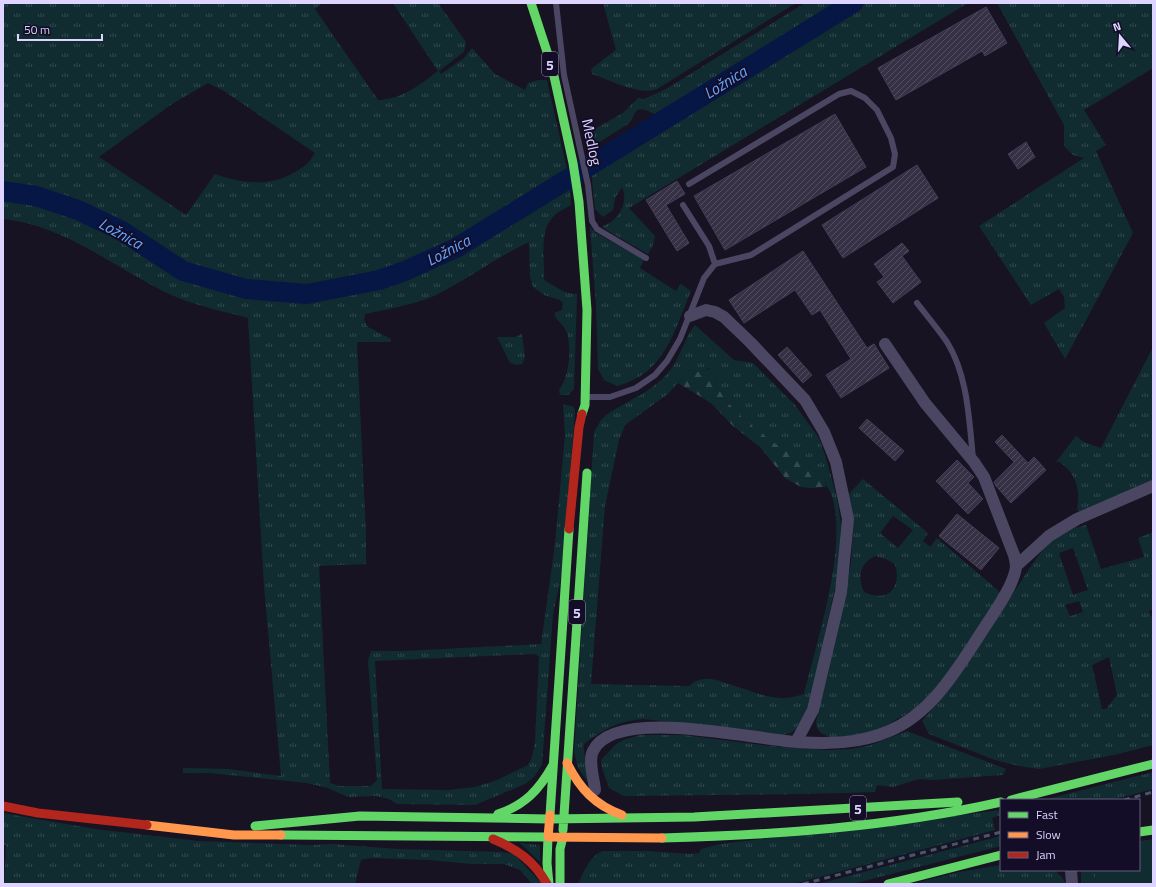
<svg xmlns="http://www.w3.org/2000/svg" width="1156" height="887" viewBox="0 0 1156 887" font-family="'Titillium Web',sans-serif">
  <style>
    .grass { fill: url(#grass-tufts); fill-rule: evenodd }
    .forest { fill: url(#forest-firs) }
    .green { fill: #102c31 }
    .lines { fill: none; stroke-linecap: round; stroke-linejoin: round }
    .river { stroke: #071745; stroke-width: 20 }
    .building { fill: url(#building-hatch); stroke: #443d57 }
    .lane { stroke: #4b4763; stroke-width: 6 }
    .street { stroke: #4b4763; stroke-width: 12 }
    .fast { stroke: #63d668; stroke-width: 9 }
    .slow { stroke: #ff974d; stroke-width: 9 }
    .jam { stroke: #b3261e; stroke-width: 9 }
    .rail { stroke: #45566d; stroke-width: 3; stroke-dasharray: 6 5; stroke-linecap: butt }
    .labels { text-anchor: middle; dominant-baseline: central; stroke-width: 4; stroke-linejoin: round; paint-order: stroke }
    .shield { fill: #140d28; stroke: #a198be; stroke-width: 1 }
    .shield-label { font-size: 14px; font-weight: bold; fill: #ddd4ff }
    .street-label { font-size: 15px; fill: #ddd4ff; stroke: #140d28 }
    .water-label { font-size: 16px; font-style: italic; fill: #62a7ff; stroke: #140d28 }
  </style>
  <defs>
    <pattern id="grass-tufts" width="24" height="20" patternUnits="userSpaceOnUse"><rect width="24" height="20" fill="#102c31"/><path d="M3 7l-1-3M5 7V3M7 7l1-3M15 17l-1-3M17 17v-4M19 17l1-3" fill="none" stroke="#324a50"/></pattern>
    <pattern id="forest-firs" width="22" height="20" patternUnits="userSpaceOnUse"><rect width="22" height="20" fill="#102c31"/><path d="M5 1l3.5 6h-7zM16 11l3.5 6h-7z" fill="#324a50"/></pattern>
    <pattern id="building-hatch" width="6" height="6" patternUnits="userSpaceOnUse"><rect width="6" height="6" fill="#363144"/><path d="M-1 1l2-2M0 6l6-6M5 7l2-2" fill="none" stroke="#534e60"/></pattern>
  </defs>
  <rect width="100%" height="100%" fill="#171322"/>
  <path class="grass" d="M3,3H322L315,9L378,100C402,99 420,85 438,71L393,3H438L466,42L464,52L439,71L441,74L464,58L472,48L495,74L525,90L528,83L538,80H547L568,174C540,191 512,208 484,226C454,244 424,263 391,273C348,286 303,289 259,282C242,280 203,272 188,263C130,230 72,188 3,183ZM208,83L224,91L315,153C310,162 304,167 295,172C270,187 243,184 215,174L186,215L99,157L172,104Z
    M603,3H796L657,89C638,96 611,80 592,74L591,69L616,50Z
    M805,3H846L659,117C653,114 640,104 635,113C632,117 633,120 628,124L587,150L584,135L623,113L638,98L644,99L666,89Z
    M867,3H968L629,208L655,236L653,245L648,254L603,228V226C619,221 629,202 622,187L615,198L613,210L603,217L595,209L591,170Z
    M997,3H1153V68L1084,110L1106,145L1096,151L1133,233L1065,359L1044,323L1065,308L1064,297L1059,289L1031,305L979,226L1084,158L1073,155L1064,146V125Z
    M570,186L571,205C566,208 559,211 555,215C538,229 545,260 544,280C557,287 561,293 577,294L574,389L568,395H560L559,390C569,377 572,349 567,333C565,325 556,321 554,313L562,310L563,304L560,300L544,295L533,287L530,277L529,242C497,257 468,279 436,295C420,303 385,310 365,314L364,320L368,327L391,339V342H358L357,344L366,534V564L319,566L330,783L339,786H371L377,780L368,661L371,651H404L541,644L555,544L565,435L563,404L574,407L575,412L562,573L553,614L542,765L534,777L525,784L475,805L397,804L389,799L376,796L348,797L328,788L307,783L210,773H183V768L228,769L281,776L264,586L248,318C219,310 190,305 163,291C111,265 63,225 3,219V194C38,197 71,210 102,226C127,239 149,257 173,270C199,283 228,289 256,293C315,301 371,292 425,270C446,262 466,249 485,237C513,220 541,203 570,186ZM534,654L539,656L535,742L532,757L528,765L497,780L475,787L448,790L382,789L375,661Z
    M590,227L596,233L644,260L640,268L676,291L681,284L691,291C674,331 665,374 617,386L604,380L598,369L596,305Z
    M695,325L734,360L753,363L795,405L819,438L826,458L837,498L841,525L838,574L808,710L795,730L791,733L781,735L644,719C620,720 601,730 583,745L590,785L578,768L574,751L594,432L601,420L606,415C630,399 656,391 673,366C680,356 688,332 695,325ZM710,368L717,377L715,383C728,407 752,430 775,445C792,457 810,466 825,479C826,487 830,490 832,496C834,502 835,510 836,517C840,571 817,641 804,694C796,696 788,699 780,698C767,697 753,692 741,688C723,683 705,671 689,686L591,684L605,506L619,440L625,425L668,394L689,370L700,372Z
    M522,334L525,357L522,364L517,365L510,363L497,337H515Z
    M1153,347V483L1080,514L1077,509C1081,490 1076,474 1060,462H1056L1076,436L1084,442L1101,448Z
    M863,479L928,533L923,541L930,547L937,538L1001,593L941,683L913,710L873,733L831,738L821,733L817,728L816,722L851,564L853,523L848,495ZM893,516L913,530L898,548L880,533ZM875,556L886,559L895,564C902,588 888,603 864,592C857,577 860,563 875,556Z
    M1086,525L1101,569L1144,557L1138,538L1153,532V610L1149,611L1153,619V745L1114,755L1039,769L1019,766L995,760L929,734L922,721L942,698L986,635L1027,572L1047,544L1075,528ZM1073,548L1088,590L1073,595L1059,553ZM1079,601L1083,612L1070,616L1065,605ZM1109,657L1117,695L1106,709H1102L1092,665Z
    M907,731L1006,769L1003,775L933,780L919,779L893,787L877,785L875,792C791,795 708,795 624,796L609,788L602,768L601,760L615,745L623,740L640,735H684L770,746L828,750L851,749L871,745Z
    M1153,772V789L1112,800H1043Z
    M1001,810V815L992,818L995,830L793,884H578C584,872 590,855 603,851H649L689,854L699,853L701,849L720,844Z
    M3,813L95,829L199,841L312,845L331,844L398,849L501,852L514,854L542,884H532L520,870L504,864H472L428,860L370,858L361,860L355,884H4L6,845H3Z
    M1001,836V846L852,884H818Z
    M520,843L540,845V862Z
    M1001,865V870H1054L1061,876L1066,884H911L959,872Z
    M1081,870H1095V884H1081Z"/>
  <path class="forest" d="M715,367L719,370L715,383C739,428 789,449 825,479L826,487L811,488L801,487L785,478L760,447L733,426L711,403L678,383L689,370L700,372Z"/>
  <path class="green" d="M1153,839V884H1095V870H1139V841Z"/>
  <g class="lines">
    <path class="river" d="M3,191L36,196L78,210L122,231L183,271L246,289L307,294L379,280L405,271L456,248L853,3"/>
  </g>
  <path class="building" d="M986,7L1007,43L985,56L982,51L896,100L878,68Z
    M835,114L866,167L725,250L694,196Z
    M1026,142L1035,157L1018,169L1008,154Z
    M917,165L938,198L843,258L822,225Z
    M677,181L685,194L666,205L689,243L677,251L646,200Z
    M902,243L909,251L902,256L921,282L893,303L877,282L884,277L874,264Z
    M803,251L867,348L874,344L889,368L841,398L826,375L851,359L820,310L812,315L795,290L744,323L729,300Z
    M787,347L812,375L803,383L778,355Z
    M867,419L904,451L895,461L859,428Z
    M1002,435L1028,463L1034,457L1046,470L1011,503L996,486L994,482L1014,462L995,442Z
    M957,460L974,477L968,483L983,499L968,514L936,481Z
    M957,514L999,548L981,570L939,536Z"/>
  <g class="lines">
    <path class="lane" d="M556,3L564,75L588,185L592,221L597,229L646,258
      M683,205L709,246L715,264
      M917,303C927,316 938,329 947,342C968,376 969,420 973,458
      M587,397H610L636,388L655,375L667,361L680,339L704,278L715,264L751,255L893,167L895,154L891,138L877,110L865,98L851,91L839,94L689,184"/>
    <path class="street" d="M690,316L706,310L715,312L724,317L750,342L805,400L824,432L836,462L848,519L841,592L813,710L796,742
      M1016,566L1049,536L1077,519L1153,486
      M595,790C594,779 588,761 593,751C614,705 756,740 797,742C828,744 859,744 889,731C930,714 954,674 977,639C988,621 1014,587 1016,567C1016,564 1015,559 1014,555L984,477L974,462L925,403L885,344
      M1071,870L1072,884"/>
    <path class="fast" d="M531,3L552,67L573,163L579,202L587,310L585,405L582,414
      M1011,800L1153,764
      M498,814C525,805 539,790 553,765
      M550,815L569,529
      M550,819L694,817L958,802
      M255,826L360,816L550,819
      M563,830L587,473
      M1139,832L1153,830
      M281,835L548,837L547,863L549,884
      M662,838C776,835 889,827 1001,802
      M560,884V849L563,837
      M888,884L1001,855"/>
    <path class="slow" d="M567,763C580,789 595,805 622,815
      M550,815L548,837L662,838
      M147,825L234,835H281"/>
    <path class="jam" d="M569,529L579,427L582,414
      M3,806L38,813L147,825
      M493,839C517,849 534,861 547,884"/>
    <path class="rail" d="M1124,800L1153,792
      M803,884L1001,832"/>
  </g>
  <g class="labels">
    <g class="shield">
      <rect x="542" y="52" width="16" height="24" rx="3"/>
      <rect x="569" y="600" width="16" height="24" rx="3"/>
      <rect x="850" y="796" width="16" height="24" rx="3"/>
    </g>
    <g class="shield-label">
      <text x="550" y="64">5</text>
      <text x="577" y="612">5</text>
      <text x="858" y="808">5</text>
    </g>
    <g class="street-label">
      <text transform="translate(592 142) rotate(78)">Medlog</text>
    </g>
    <g class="water-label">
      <text transform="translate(725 82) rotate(-32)">Ložnica</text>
      <text transform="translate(121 233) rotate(29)">Ložnica</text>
      <text transform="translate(448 250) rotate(-28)">Ložnica</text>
    </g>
  </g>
  <rect width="1156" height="887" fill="none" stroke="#ddd4ff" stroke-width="8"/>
  <rect x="1000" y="799" width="140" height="72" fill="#140d28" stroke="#645d7e"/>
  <rect x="1008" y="812" width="20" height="6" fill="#63d668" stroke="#645d7e"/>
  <text x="1036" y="819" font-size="12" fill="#ddd4ff">Fast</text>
  <rect x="1008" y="832" width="20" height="6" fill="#ff974d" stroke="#645d7e"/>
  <text x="1036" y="839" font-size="12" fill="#ddd4ff">Slow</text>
  <rect x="1008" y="852" width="20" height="6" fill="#b3261e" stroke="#645d7e"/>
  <text x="1036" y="859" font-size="12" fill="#ddd4ff">Jam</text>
  <g transform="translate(1120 36) rotate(342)" stroke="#140d28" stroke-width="3" paint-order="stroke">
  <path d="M0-3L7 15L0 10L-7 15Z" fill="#ddd4ff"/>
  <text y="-6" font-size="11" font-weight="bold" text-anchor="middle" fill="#ddd4ff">N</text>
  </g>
  <path d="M18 34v6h84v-6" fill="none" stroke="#ddd4ff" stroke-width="2"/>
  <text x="24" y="34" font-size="12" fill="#ddd4ff" stroke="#140d28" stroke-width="3" paint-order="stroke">50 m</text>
</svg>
